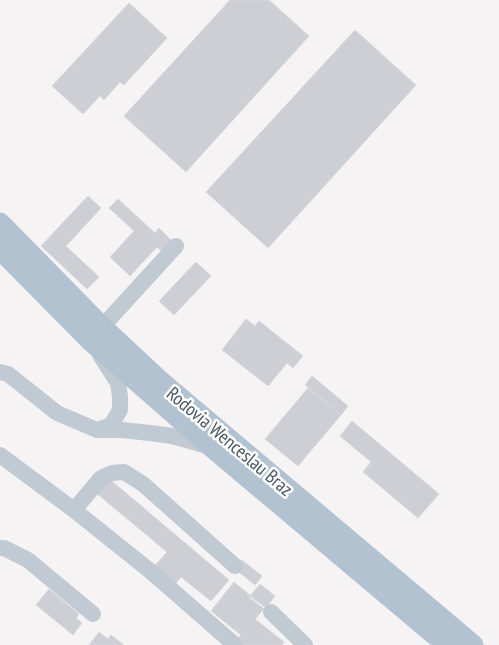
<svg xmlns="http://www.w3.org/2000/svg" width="499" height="645" viewBox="0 0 499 645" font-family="'PT Sans Narrow',sans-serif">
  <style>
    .building { fill: #cdcfd5; stroke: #d7d9de }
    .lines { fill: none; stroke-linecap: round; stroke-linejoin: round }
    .minor { stroke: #c1cad2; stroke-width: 16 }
    .major { stroke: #b3c2d1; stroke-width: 21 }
    .labels { text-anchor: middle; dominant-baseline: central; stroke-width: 5; stroke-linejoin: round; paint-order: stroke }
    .street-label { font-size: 19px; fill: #4a5661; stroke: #fff }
  </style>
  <rect width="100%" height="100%" fill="#f5f3f3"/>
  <path class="building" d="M230,0H269L309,36L186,172L124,116Z
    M129,3L167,38L124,85L120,82L104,100L100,96L83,114L52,86Z
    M355,30L416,85L268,248L206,192Z
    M88,196L101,208L66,246L99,277L87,289L41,246Z
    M118,199L155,233L159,228L172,241L162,251L157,247L130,276L110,257L134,231L109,208Z
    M196,262L211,276L174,315L159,301Z
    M246,319L255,326L259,321L303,356L293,368L287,363L268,386L222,350Z
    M312,376L348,406L341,415L305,385Z
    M308,388L341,415L298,466L265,439Z
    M352,421L439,494L418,518L363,472L371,462L340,436Z
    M107,477L229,580L211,601L181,577L172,588L151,570L167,552L95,492Z
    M242,560L262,576L255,585L235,569Z
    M234,582L251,596L249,597L264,609L255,619L284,642L282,645H237L234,643L241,635L211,611Z
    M260,584L275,596L266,608L250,596Z
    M49,589L79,614L76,618L82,623L73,635L36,605Z
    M99,632L108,639L111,635L124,645H89Z"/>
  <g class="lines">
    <path class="minor" d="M102,327L176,246
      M0,372L8,374L57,413L97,430H122L150,433L172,436L211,447
      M97,430L111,425L120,410V397L118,383L100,355
      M0,455L74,510L149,570L235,645
      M74,510L101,478L112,473L124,472L143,484L235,566
      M0,548H4L28,560L93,614
      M271,612L305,645"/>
    <path class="major" d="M0,223L102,327L160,381L473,645
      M0,249L91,341L213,448L447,645"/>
  </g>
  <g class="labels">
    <g class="street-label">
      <text transform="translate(230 441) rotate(40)">Rodovia Wenceslau Braz</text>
    </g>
  </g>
</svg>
